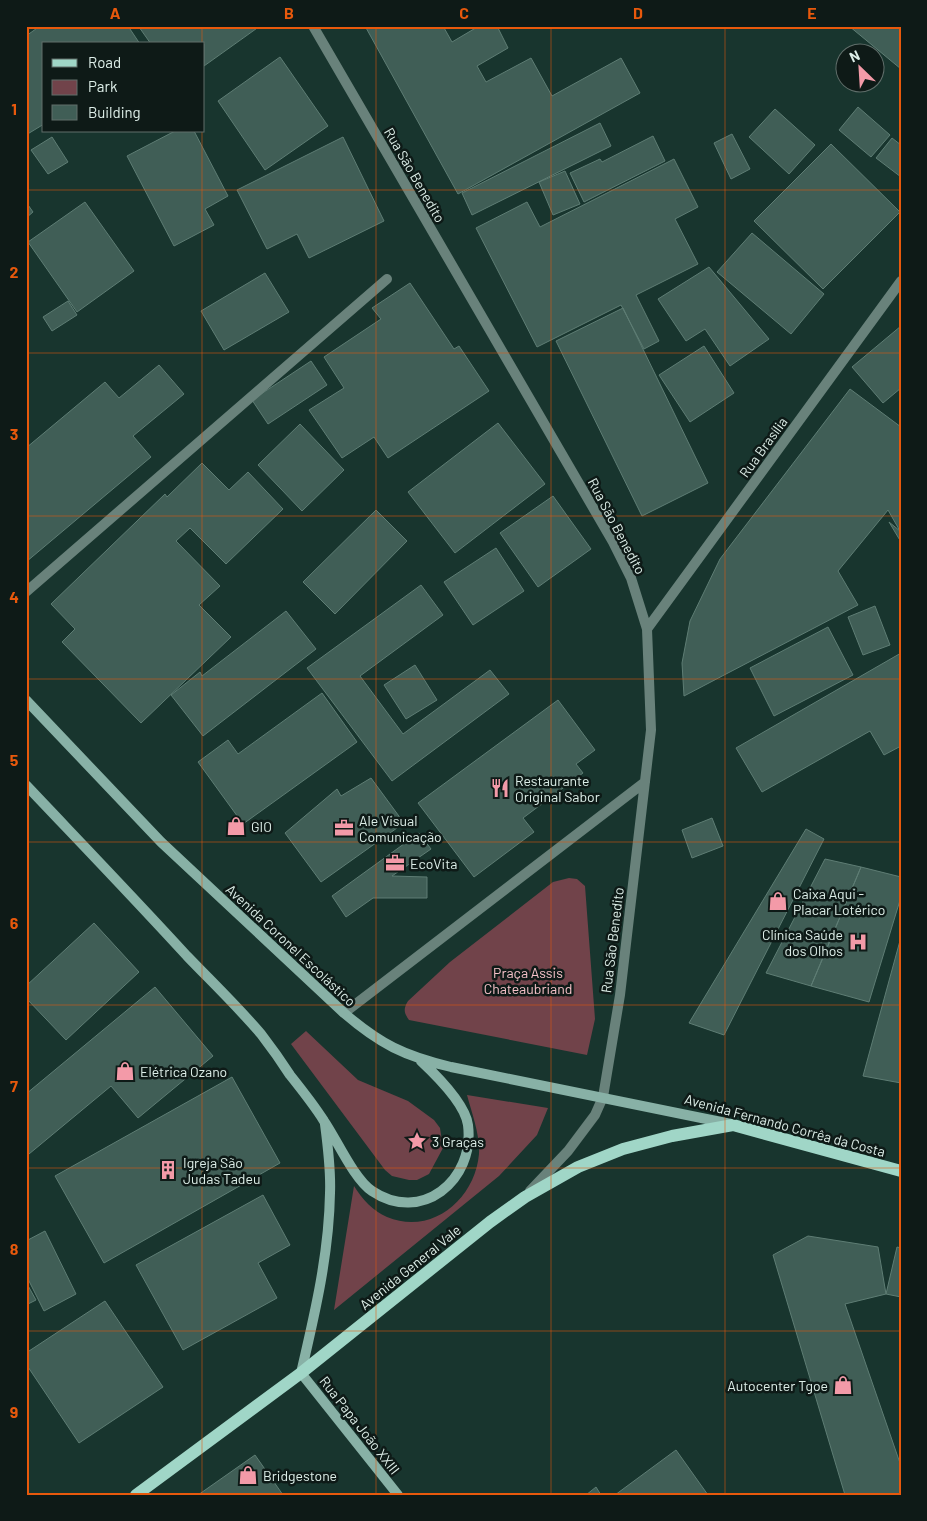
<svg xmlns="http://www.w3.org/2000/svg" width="927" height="1521" viewBox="0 0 927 1521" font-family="Barlow,sans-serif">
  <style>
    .green { fill: #71434a }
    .building { fill: #405e56; stroke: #5e7d74 }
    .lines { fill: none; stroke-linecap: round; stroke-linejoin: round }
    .street { stroke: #69827b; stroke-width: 10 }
    .secondary { stroke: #88b1a6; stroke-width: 10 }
    .primary { stroke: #a0d6c7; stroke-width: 12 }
    .grid { fill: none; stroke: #e8590c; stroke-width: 1; stroke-opacity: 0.55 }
    .labels { text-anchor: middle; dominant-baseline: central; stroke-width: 5; stroke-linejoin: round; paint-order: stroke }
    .street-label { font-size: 14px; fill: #ddeee8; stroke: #0e1a17 }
    .poi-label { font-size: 14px; fill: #ddeee8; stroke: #0e1a17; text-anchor: start }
    .park-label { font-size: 14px; fill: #f6c2c9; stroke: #0e1a17 }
    .neatline { fill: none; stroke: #e8590c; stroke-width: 2 }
    .grid-label { font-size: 16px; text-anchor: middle; font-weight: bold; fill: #e8590c }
  </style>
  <rect width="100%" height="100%" fill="#18352e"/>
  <path class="green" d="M569,878L577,879L585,886L595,1019L587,1055L409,1020C404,1013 403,1009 408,1001L450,962L553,882Z
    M306,1031L358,1080L408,1101L434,1120L440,1128L443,1148L429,1174L417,1180H409L392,1176L385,1170L291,1044Z
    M467,1095L548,1108L537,1135L499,1176L334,1310L354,1186C362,1199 373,1211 387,1217C432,1236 475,1199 479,1154C480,1134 472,1114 467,1095Z"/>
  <path class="building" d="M40,26H128L140,44H44V124L26,135V36Z
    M141,26H260L204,66V44H151L139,27Z
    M365,26H443L452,42L479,26H497L508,48L477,66L486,82L531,58L552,96L621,58L640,93L458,194Z
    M849,26H901V69Z
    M280,57L328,126L265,170L218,101Z
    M858,107L890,135L871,157L839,130Z
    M775,109L815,145L789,174L749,137Z
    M600,123L611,146L472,215L462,193Z
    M175,131H194L228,196L205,209L214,225L174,246L127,156Z
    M732,134L750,169L731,179L714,143Z
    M653,136L665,161L584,202L570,173L600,159L602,162Z
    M52,137L68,162L48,174L31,150Z
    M343,137L384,221L309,258L297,234L267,249L237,190Z
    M892,138L901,145V177L876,158Z
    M831,144L900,212L823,289L754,221Z
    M674,159L698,207L675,219L698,264L636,295L659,341L644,349L621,305L537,347L476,228L527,202L540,227Z
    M565,171L580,204L553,215L539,182Z
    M26,202L33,212L26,218Z
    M85,202L134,271L77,312L28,242Z
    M752,233L824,294L791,334L717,272Z
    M709,267L769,339L730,366L705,329L686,341L658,299Z
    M265,273L289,312L224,350L201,311Z
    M410,283L454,349L459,346L489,391L388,458L374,437L342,458L309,410L344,388L324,357L381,319L372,308Z
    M68,301L77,315L52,331L43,317Z
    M623,308L708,483L642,516L556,341Z
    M901,326V388L883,403L852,367Z
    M704,346L734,393L690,422L659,375Z
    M311,361L327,385L268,424L252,400Z
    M159,365L184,394L133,436L151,457L26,562V448L105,382L119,398Z
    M850,389L901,427V542L889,522L900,531L888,510L838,571L858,605L684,696L682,663L690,621L720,559Z
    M498,423L545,484L455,553L408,492Z
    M300,424L344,470L302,511L258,465Z
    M202,463L229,490L248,472L283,509L226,564L190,528L176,541L220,586L199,605L231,637L141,723L62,642L75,629L51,604L165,494L167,497Z
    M553,496L591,549L538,587L500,533Z
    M376,510L407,541L335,614L303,582Z
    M496,548L524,591L473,625L444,582Z
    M421,585L443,615L360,676L403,734L490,670L509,694L392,781L307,668Z
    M875,606L890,645L863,655L848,617Z
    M286,611L316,649L203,736L171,695L200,672L202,676Z
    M828,627L853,675L774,716L750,668Z
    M901,653V746L884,755L870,731L762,792L736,748Z
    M415,665L437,700L406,719L384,685Z
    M322,693L357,742L243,824L198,762L228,740L238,754Z
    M558,700L595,750L576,764L583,773L523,818L534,832L474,877L418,803Z
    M371,778L404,823L321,882L285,833L337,789L341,796Z
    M712,818L723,846L692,858L682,830Z
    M806,829L824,839L724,1035L689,1023Z
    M419,833L431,849L392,876L427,877V898H373L346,917L332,896Z
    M825,859L861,867L811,986L766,973Z
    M861,867L901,877V897L869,1002L811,986Z
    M94,923L139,972L66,1040L26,998V986Z
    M901,937V1083L863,1076Z
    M155,987L213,1056L138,1118L111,1086L29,1154L26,1150V1094Z
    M232,1077L280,1163L104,1263L55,1176Z
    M263,1195L290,1245L258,1263L277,1298L183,1350L136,1265Z
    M45,1231L76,1294L44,1311L26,1275V1241Z
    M808,1236L878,1247L886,1294L845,1304L901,1466V1495H845L773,1255Z
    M897,1247L901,1248V1297L886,1294Z
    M26,1282L36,1300L26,1305Z
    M105,1301L163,1387L79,1443L26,1364V1353Z
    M676,1450L708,1495H615Z
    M255,1455L283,1495H198Z
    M596,1487L601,1495H586Z"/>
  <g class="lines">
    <path class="street" d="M313,26L613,542L631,578L647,629L651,730L620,995L603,1097L595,1115L568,1151L530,1191
      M26,592L387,279
      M647,629L901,281
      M344,1013L645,782"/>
    <path class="secondary" d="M26,700L161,842L344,1013C380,1044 404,1056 451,1067L731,1124
      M26,785C80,842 134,898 187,956C212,982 238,1007 261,1034C271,1047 281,1061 290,1075C302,1090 314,1105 324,1121C337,1140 354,1179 372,1191C421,1224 475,1181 468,1125C465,1103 436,1075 421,1061
      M325,1124C328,1147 331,1170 330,1193C329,1254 315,1313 301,1373L398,1495"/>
    <path class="primary" d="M136,1495L301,1373L490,1222L525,1197L578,1167L623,1149L672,1136L733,1125L901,1171"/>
  </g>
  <path class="grid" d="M202,26V44M376,26V1495M551,26V1495M725,26V1495M202,131V1495M26,190H901M26,353H901M26,516H901M26,679H901M26,842H901M26,1005H901M26,1168H901M26,1331H901"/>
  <defs>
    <g id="restaurant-bare" transform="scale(1.5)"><path d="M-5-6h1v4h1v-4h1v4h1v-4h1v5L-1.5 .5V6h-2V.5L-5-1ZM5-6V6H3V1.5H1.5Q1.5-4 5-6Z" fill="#f39aa8" stroke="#0e1a17" stroke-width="2.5" paint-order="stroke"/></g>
    <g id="shop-bare" transform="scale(1.5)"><path d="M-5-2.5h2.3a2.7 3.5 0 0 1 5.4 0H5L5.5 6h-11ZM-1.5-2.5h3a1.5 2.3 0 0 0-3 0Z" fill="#f39aa8" stroke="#0e1a17" stroke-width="2.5" paint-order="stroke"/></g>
    <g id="office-bare" transform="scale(1.5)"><path d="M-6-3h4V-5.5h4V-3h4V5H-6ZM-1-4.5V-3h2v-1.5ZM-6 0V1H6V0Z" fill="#f39aa8" stroke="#0e1a17" stroke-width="2.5" paint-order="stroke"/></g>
    <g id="hospital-bare" transform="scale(1.5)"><path d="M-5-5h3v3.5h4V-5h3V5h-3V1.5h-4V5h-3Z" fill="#f39aa8" stroke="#0e1a17" stroke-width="2.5" paint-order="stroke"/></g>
    <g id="sight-bare" transform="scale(1.5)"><path d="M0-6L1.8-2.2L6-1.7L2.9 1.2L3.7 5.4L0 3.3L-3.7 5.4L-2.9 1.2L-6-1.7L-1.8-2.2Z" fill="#f39aa8" stroke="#0e1a17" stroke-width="2.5" paint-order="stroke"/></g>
    <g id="building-bare" transform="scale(1.5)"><path d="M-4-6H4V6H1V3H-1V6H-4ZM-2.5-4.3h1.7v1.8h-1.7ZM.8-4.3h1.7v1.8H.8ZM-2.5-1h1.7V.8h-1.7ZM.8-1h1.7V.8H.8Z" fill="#f39aa8" stroke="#0e1a17" stroke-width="2.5" paint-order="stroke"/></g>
  </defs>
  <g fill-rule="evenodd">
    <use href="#restaurant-bare" x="500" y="788"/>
    <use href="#shop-bare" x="236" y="826"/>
    <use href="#office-bare" x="344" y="828"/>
    <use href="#office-bare" x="395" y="863"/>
    <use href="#shop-bare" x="778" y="901"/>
    <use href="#hospital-bare" x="858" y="942"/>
    <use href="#shop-bare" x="125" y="1071"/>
    <use href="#sight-bare" x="417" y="1141"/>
    <use href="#building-bare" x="168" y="1170"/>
    <use href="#shop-bare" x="843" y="1385"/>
    <use href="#shop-bare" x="248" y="1475"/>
  </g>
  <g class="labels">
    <g class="street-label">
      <text transform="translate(415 175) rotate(60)">Rua São Benedito</text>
      <text transform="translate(763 447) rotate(-54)">Rua Brasília</text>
      <text transform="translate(617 526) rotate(62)">Rua São Benedito</text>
      <text transform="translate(612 940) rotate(-83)">Rua São Benedito</text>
      <text transform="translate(291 945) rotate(43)">Avenida Coronel Escolástico</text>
      <text transform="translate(785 1125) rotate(15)">Avenida Fernando Corrêa da Costa</text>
      <text transform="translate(410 1267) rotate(-39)">Avenida General Vale</text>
      <text transform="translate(360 1425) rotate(52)">Rua Papa João XXIII</text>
    </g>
    <g class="poi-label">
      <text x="515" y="780">Restaurante<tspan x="515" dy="16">Original Sabor</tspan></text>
      <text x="359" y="820">Ale Visual<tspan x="359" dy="16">Comunicação</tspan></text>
      <text x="251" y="826">GIO</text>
      <text x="410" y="863">EcoVita</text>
      <text x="793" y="893">Caixa Aqui -<tspan x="793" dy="16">Placar Lotérico</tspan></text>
      <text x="843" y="934" text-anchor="end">Clínica Saúde<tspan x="843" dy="16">dos Olhos</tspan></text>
      <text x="140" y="1071">Elétrica Ozano</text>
      <text x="432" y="1141">3 Graças</text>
      <text x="183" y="1162">Igreja São<tspan x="183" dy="16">Judas Tadeu</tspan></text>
      <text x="828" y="1385" text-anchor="end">Autocenter Tgoe</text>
      <text x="263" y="1475">Bridgestone</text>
    </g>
    <g class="park-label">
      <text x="528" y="972">Praça Assis<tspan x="528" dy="16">Chateaubriand</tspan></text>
    </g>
  </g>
  <rect width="927" height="1521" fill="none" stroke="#0e1a17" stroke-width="55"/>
  <rect x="42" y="42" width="162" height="90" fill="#0e1a17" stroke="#616f6b"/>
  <rect x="52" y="59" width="25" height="8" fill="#a0d6c7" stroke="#616f6b"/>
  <text x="88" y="68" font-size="15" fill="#ddeee8">Road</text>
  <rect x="52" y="80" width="25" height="15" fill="#71434a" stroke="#616f6b"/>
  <text x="88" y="92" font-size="15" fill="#ddeee8">Park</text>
  <rect x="52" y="105" width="25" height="15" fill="#405e56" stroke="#616f6b"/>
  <text x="88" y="118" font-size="15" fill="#ddeee8">Building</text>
  <g transform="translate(860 68) rotate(335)"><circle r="24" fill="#0e1a17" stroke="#616f6b"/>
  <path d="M0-4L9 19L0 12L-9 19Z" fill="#f39aa8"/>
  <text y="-8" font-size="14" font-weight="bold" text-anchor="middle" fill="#ddeee8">N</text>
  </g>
  <rect x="28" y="28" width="872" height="1466" class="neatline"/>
  <g class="grid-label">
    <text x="115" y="19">A</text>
    <text x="289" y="19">B</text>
    <text x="464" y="19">C</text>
    <text x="638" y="19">D</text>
    <text x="812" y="19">E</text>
    <text x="14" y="115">1</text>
    <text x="14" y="278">2</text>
    <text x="14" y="440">3</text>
    <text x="14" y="603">4</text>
    <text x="14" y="766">5</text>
    <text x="14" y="929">6</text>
    <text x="14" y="1092">7</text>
    <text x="14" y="1255">8</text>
    <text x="14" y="1418">9</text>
  </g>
</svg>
